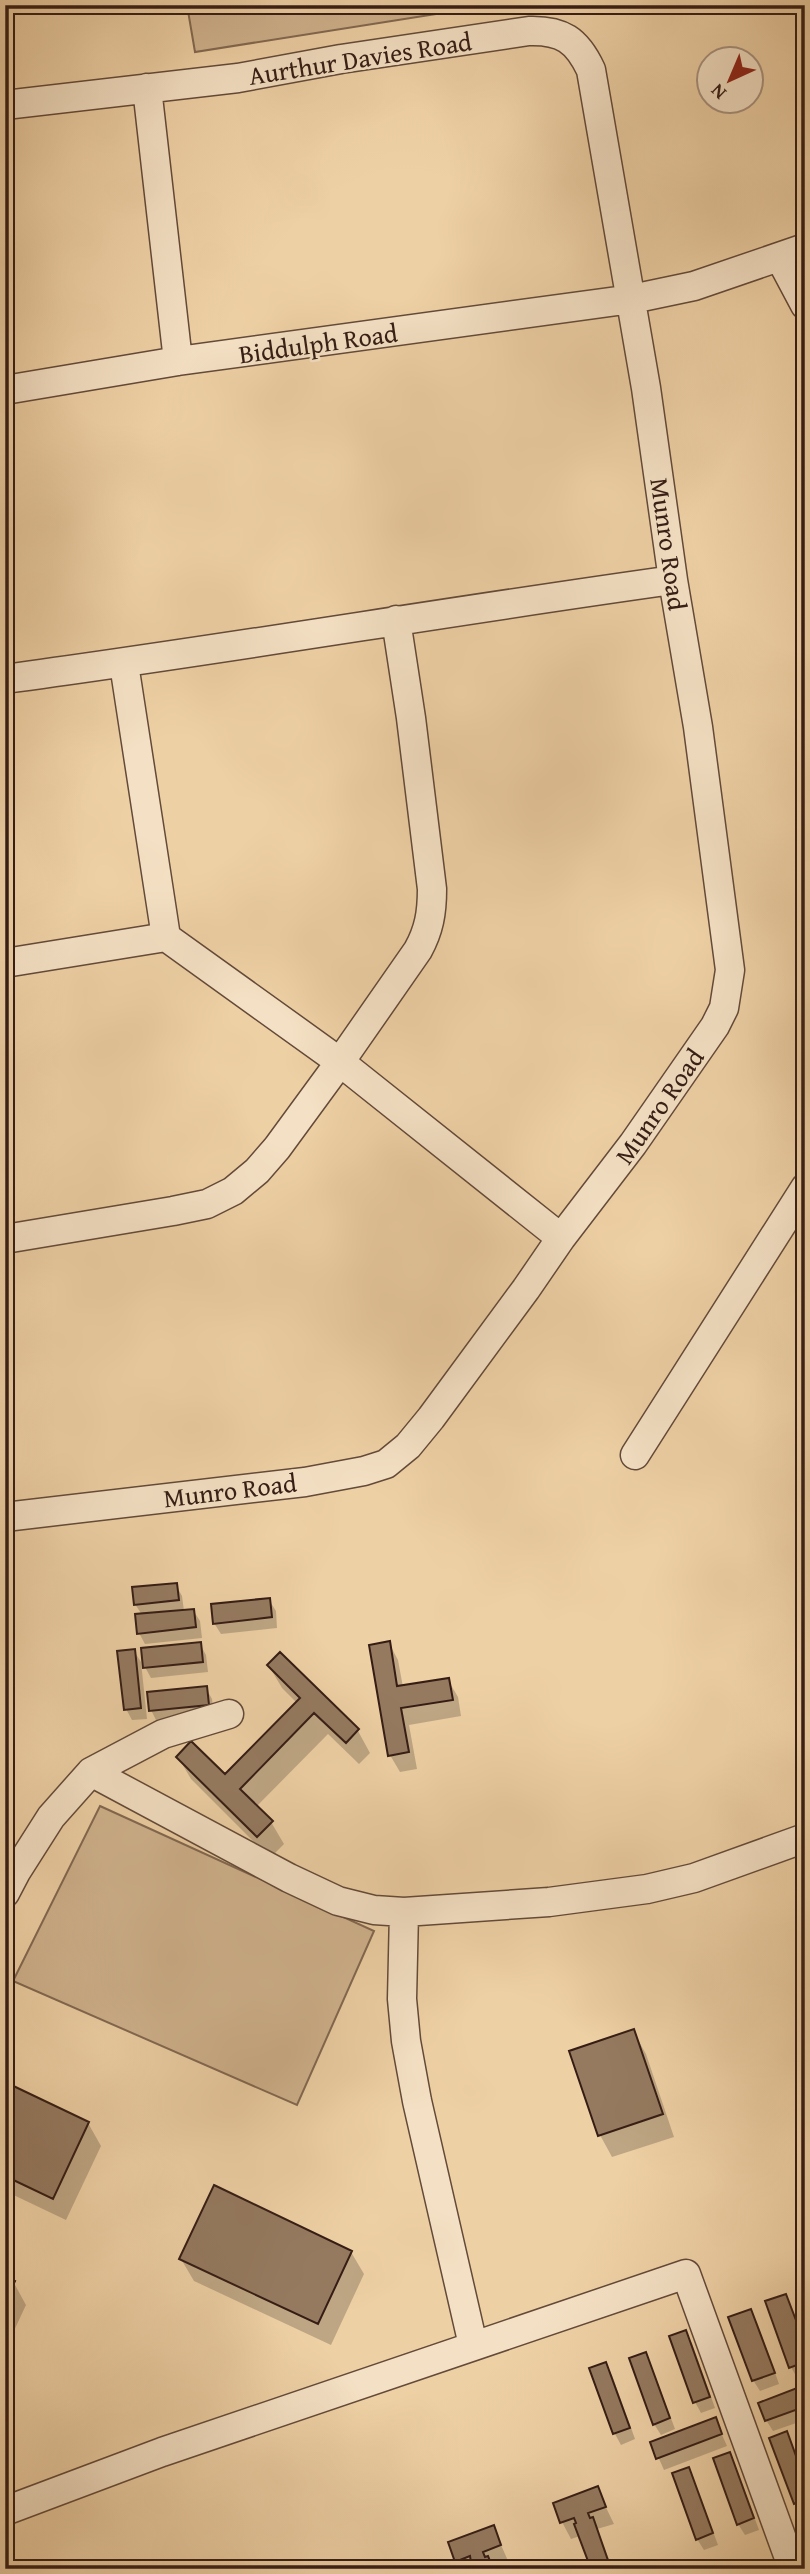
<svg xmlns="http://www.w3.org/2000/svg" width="810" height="2574" viewBox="0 0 810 2574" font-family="'Gentium Book Plus',serif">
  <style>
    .green { fill: #cfb28d; stroke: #826851; stroke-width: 2 }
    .shadow { fill: #0003 }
    .building { fill: #957a60; stroke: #351d15; stroke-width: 2 }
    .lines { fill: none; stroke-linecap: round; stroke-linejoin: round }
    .minor-casing { stroke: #634a39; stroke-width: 31 }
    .minor { stroke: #f4e0c4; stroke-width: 28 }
    .labels { text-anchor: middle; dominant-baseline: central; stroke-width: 5; stroke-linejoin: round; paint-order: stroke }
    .street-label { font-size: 26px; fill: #351d15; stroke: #f4e0c4 }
  </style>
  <rect width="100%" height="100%" fill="#eed0a5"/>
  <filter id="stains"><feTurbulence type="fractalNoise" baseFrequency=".00286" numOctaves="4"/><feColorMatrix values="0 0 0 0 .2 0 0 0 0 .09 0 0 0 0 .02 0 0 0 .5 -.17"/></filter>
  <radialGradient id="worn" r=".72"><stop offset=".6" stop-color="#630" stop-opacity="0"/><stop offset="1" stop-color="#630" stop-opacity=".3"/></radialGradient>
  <path class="green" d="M187,5H493L195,52Z
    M100,1806L374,1931L297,2105L13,1981Z"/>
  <path class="shadow" d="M176,1585L182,1596L184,1611L193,1610L200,1621L202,1638L145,1644L139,1633L142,1615L135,1604Z
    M269,1600L276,1611L277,1628L221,1634L214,1623Z
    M389,1643L398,1660L403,1687L448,1680L458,1697L461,1716L409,1725L417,1769L400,1772L390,1755Z
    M200,1644L206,1655L208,1672L151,1678L145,1667Z
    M134,1651L141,1662L147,1719L132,1720L126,1709Z
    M280,1654L358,1731L370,1753L359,1764L328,1734L256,1807L271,1822L284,1844L270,1858L191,1779L178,1757L225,1777L298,1704L282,1688L269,1666Z
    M206,1688L212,1699L214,1716L157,1722L151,1710Z
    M633,2031L646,2054L674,2137L612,2157L600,2135Z
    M5,2084L88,2123L101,2146L66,2220L5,2191Z
    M351,2252L364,2274L331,2345L194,2281L181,2259Z
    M5,2279L14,2283L26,2305L5,2350Z
    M786,2296L805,2342V2375L797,2378L791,2367Z
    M750,2311L757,2322L779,2384L760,2391L753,2380Z
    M685,2332L692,2343L715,2408L701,2413L695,2402Z
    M645,2354L651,2365L675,2429L661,2435L654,2424Z
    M605,2364L612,2375L635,2439L621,2445L615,2434L591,2369Z
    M796,2391L805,2408V2420L773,2431L766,2420Z
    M715,2419L727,2446L664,2470L652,2443Z
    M786,2433L805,2479V2513L802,2514L795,2503Z
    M729,2454L735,2465L759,2530L745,2535L738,2524Z
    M688,2469L694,2480L718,2545L704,2550L697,2539Z
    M597,2489L614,2524L597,2529L613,2569H593L580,2536L571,2539L562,2522Z
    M493,2527L509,2563L493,2569H461L457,2561Z"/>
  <path class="building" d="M177,1583L179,1600L134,1605L132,1587Z
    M270,1598L272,1617L213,1624L211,1604Z
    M194,1609L196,1627L137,1634L135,1614Z
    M390,1641L397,1686L449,1678L453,1700L401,1708L409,1752L388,1756L369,1645Z
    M201,1642L203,1662L143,1668L141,1648Z
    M135,1649L141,1708L124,1710L117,1651Z
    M280,1652L359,1729L346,1743L314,1713L240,1789L273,1821L257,1837L176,1757L191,1741L225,1774L300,1698L267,1665Z
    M207,1686L209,1705L149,1711L147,1692Z
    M634,2029L663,2114L598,2136L569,2051Z
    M5,2082L89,2122L53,2199L5,2176Z
    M214,2185L352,2251L318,2324L179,2259Z
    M805,2254V2276L798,2256Z
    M5,2277L15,2281L5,2302Z
    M786,2294L805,2344V2362L789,2368L765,2301Z
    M751,2309L775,2373L752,2381L728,2317Z
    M686,2330L710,2397L693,2403L669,2336Z
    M646,2352L670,2418L653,2425L629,2358Z
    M606,2362L630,2428L613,2434L589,2368Z
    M797,2388L804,2407L765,2421L758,2403Z
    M716,2417L722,2434L656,2459L650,2442Z
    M787,2431L805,2481V2500L794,2504L769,2438Z
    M730,2452L754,2518L737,2525L713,2458Z
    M689,2467L713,2533L696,2540L672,2473Z
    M598,2486L606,2507L588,2513L590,2518L593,2517L611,2569H591L574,2524L576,2523L574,2518L560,2523L553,2503Z
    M494,2525L501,2545L483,2552L485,2557L488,2556L493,2569H472L470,2556L455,2562L448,2542Z"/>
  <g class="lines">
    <g class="minor-casing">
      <path id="minor" d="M147,88L178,361
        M5,105L238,78L341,59L529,31C562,30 577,40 591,70L646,388L673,580L698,727L730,970L724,1008L715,1026L633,1144L561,1238L526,1289L431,1418L408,1446L386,1464L364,1471L305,1482L5,1517
        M780,258L805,305
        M5,390L178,361L632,299L694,286L805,248
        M5,679C228,649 450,611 673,580
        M166,937L340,1062L561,1238
        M5,963L166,937L124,664
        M5,1239L173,1211L207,1204L233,1191L257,1171L277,1148L340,1062L418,950C429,930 432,913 432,889L411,718L396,620
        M635,1455L805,1188
        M91,1772L289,1878L338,1901L374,1910L404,1912L549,1902L647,1889L694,1878L805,1838
        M5,1893L16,1872L51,1817L91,1772L163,1734L229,1714
        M404,1912L402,1999L406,2041L417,2101L473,2345
        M5,2511L162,2452L686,2274L793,2569"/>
    </g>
    <use href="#minor" class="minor"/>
  </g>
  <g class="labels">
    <g class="street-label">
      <text transform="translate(360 58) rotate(-9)">Aurthur Davies Road</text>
      <text transform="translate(318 343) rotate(-8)">Biddulph Road</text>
      <text transform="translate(669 544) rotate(82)">Munro Road</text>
      <text transform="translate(659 1106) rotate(-55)">Munro Road</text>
      <text transform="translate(230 1490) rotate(-7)">Munro Road</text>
    </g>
  </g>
  <rect width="810" height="2574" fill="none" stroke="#eed0a5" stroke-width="28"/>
  <rect x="7" y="7" width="796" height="2560" fill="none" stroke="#351d15" stroke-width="3.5"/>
  <rect x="14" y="14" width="782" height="2546" fill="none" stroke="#351d15" stroke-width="2"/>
  <g transform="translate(730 80) rotate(224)"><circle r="33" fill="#f4e0c4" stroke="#a8927e" stroke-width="2"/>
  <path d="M0-5L12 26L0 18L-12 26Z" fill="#8f2418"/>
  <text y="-10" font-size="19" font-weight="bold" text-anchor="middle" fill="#351d15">N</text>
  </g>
  <rect width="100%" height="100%" filter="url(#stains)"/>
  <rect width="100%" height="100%" fill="url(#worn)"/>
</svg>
